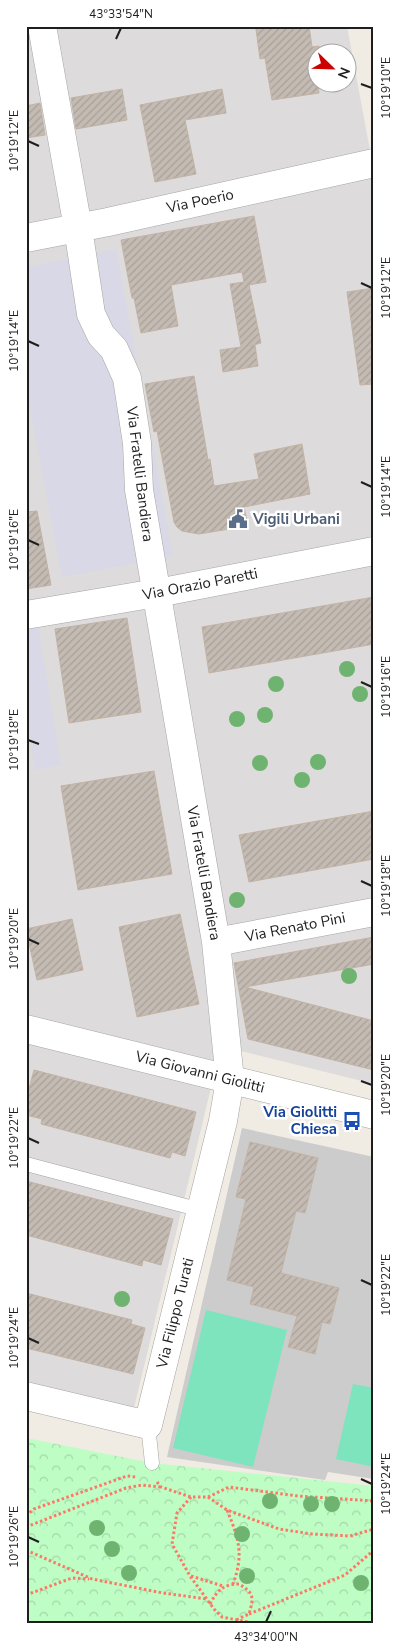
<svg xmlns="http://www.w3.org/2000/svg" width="400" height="1650" viewBox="0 0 400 1650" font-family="'Nunito Sans',sans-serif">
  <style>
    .residential { fill: #dddbdb; fill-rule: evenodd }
    .religious { fill: #ccc }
    .park { fill: url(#park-crowns) }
    .pitch { fill: #7de4bd }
    .plaza { fill: #d8d8e6 }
    .building { fill: url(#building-hatch); stroke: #c3b2a5 }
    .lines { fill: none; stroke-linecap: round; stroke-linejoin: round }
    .lane-casing { stroke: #a5a5a5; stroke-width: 15 }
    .street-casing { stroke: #a5a5a5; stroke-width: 29 }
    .path { stroke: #f76; stroke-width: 3; stroke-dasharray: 2.5 2.5; stroke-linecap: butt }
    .lane { stroke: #fff; stroke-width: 14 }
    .street { stroke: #fff; stroke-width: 28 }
    .tree { fill: #6fb370 }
    .ticks { fill: none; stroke: #1e1e1e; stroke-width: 2 }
    .labels { text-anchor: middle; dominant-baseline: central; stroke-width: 5; stroke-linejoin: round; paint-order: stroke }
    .street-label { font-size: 15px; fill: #1e1e1e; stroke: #fff }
    .service-label { font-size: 15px; font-weight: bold; fill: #4e5e75; stroke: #fff; text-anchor: start }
    .transit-label { font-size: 15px; font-weight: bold; fill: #164399; stroke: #fff; text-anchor: end }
    .neatline { fill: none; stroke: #1e1e1e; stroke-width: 2 }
    .ticks-label { font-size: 12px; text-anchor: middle; fill: #1e1e1e }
  </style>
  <defs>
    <pattern id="park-crowns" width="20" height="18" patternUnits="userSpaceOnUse" patternTransform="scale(1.25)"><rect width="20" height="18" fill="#befdc4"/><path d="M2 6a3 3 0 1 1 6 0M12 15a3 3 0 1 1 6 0" fill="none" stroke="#a3d8a8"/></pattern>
    <pattern id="building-hatch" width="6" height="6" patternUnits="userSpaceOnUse" patternTransform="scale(1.25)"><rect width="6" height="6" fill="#c4bbb3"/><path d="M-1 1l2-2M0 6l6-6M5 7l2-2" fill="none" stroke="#a8a09a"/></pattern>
  </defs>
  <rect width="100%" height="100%" fill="#f0ece4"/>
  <path class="residential" d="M26,26H347L374,172V1084L221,1046L133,1412L26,1385ZM318,52H348V82H318Z"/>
  <path class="religious" d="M242,1128L374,1157V1479L328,1472L325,1480L167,1457Z"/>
  <path class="park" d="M26,1438L152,1463L374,1486V1624L26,1623Z"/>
  <path class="pitch" d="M206,1310L287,1330L253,1467L173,1448Z
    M353,1384L374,1388V1467L336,1459Z"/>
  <path class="plaza" d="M116,250L173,556L62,577L26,387V267Z
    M36,613L61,765L35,770L29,731H26V615Z"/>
  <path class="building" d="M259,26H309L312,47L319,46L317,79L319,93L272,100L265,58L260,59L256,29L259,28Z
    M122,89L127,120L76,129L71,98Z
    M222,89L226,113L185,120L196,174L155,182L140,105Z
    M40,103L45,135L26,138V106Z
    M254,216L266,282L249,285L261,343L250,346L255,345L258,366L223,372L220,350L241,347L230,284L244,282L242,272L171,285L178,326L141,333L134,298H132L121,240Z
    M374,288V384L360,385L347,292Z
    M194,376L208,460L210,459L214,486L259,479L254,454L302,444L310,494L244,507L248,526L199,534L182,531L177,527L174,522L157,431L154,432L145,384Z
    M37,511L51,585L26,589V512Z
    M374,597V644L209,673L202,627Z
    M127,618L141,712L69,723L55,629Z
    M154,771L172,874L78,890L61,786Z
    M374,811V859L249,882L239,835Z
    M180,914L199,1004L137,1017L119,927Z
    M72,919L83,970L37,980L26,929Z
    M374,937V964L245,987L374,1021V1070L248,1039L234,963Z
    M34,1070L196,1112L185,1156L172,1152L170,1158L41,1124L42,1119L26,1115V1100Z
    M250,1142L318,1158L305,1213L296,1211L281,1273L339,1288L330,1324L322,1322L315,1354L288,1347L297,1316L250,1304L254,1287L227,1280L246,1199L236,1197Z
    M26,1181L173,1219L161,1265L143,1260L142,1266L26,1235Z
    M26,1293L132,1320L131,1324L145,1328L133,1374L26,1348Z"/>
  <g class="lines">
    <g class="lane-casing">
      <path id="lane" d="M26,1164L201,1210
        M148,1425L152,1463"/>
    </g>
    <g class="street-casing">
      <path id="street" d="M26,238L108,222L374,163
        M26,615L168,591L374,551
        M216,942L374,912
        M26,1029L374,1115
        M26,1396L148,1425L223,1121L230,1080L216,942L139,490L137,443L127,378L114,349L101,335L91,314L78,228L42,26"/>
    </g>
    <path class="path" d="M157,1482L161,1487L191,1497H208L229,1487L298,1496L374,1501
      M191,1497L177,1513L172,1544L190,1576L214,1609L222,1617L258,1624
      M208,1497L227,1510L279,1529L312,1534L350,1536L374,1529
      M227,1510C239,1539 244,1554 233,1584
      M26,1516L34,1509L127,1476L136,1477
      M26,1527L126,1488L142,1485L160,1487
      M26,1550L92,1579L163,1593L207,1599
      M191,1576L223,1586
      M26,1595L72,1578L89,1579
      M210,1604C217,1591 223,1584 239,1584C254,1593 254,1597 249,1614L236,1620
      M249,1614L345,1575L374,1550"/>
    <use href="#lane" class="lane"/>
    <use href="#street" class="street"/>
  </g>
  <g class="tree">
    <circle cx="347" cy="669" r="8"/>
    <circle cx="276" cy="684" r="8"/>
    <circle cx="360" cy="694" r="8"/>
    <circle cx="265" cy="715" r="8"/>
    <circle cx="237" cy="719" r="8"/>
    <circle cx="318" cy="762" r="8"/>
    <circle cx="260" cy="763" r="8"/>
    <circle cx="302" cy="780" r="8"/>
    <circle cx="237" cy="900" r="8"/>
    <circle cx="349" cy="976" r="8"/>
    <circle cx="122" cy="1299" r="8"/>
    <circle cx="270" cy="1501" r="8"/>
    <circle cx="311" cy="1504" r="8"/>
    <circle cx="332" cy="1504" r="8"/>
    <circle cx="97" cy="1528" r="8"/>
    <circle cx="242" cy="1534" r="8"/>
    <circle cx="112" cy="1549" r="8"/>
    <circle cx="129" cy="1573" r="8"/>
    <circle cx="247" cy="1576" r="8"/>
    <circle cx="361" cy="1583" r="8"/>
  </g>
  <path class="ticks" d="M116,39L121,28M361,84L372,88M28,141L39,146M361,283L372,288M28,341L39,346M361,482L372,487M28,540L39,545M361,682L372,687M28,740L39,744M361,881L372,886M28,939L39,944M361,1081L372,1085M28,1138L39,1143M361,1280L372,1285M28,1338L39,1343M361,1479L372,1484M28,1537L39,1542M266,1622L271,1611"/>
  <defs>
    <g id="civic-bare" transform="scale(1.5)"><path d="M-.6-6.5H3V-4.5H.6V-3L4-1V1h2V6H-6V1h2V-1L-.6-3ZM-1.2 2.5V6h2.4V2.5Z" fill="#5c6f8a" stroke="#fff" stroke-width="2.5" paint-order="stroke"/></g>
    <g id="bus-bare" transform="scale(1.5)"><path d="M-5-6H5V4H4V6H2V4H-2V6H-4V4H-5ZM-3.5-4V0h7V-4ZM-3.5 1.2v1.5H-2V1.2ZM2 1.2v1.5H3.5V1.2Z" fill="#1a4fb4" stroke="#fff" stroke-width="2.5" paint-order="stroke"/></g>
  </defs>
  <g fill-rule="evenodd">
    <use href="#civic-bare" x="238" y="519"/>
    <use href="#bus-bare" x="352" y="1121"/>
  </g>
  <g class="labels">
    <g class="street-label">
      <text transform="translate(200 201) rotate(-12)">Via Poerio</text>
      <text transform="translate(140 474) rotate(83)">Via Fratelli Bandiera</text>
      <text transform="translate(200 584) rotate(-11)">Via Orazio Paretti</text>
      <text transform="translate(204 873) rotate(80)">Via Fratelli Bandiera</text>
      <text transform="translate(295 927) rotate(-11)">Via Renato Pini</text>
      <text transform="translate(200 1072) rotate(14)">Via Giovanni Giolitti</text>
      <text transform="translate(175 1313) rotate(-76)">Via Filippo Turati</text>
    </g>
    <g class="service-label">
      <text x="253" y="519">Vigili Urbani</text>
    </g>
    <g class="transit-label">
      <text x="337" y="1112">Via Giolitti<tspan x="337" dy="17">Chiesa</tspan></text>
    </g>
  </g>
  <rect width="400" height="1650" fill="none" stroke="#ffffff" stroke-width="55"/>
  <g transform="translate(332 68) rotate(113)"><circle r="24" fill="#ffffff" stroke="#a5a5a5"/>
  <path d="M0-4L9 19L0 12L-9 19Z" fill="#cd0200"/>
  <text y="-8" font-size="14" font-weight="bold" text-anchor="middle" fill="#1e1e1e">N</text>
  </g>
  <rect x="28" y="28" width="344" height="1594" class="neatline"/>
  <g class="ticks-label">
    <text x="121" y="18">43°33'54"N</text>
    <text transform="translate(386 88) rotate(-90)" y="4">10°19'10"E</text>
    <text transform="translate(14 141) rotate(-90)" y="4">10°19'12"E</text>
    <text transform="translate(386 288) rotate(-90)" y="4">10°19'12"E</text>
    <text transform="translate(14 341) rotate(-90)" y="4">10°19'14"E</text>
    <text transform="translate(386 487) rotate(-90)" y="4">10°19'14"E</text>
    <text transform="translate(14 540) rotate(-90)" y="4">10°19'16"E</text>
    <text transform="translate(386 687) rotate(-90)" y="4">10°19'16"E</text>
    <text transform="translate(14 740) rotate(-90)" y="4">10°19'18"E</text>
    <text transform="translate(386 886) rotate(-90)" y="4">10°19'18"E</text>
    <text transform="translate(14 939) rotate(-90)" y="4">10°19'20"E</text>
    <text transform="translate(386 1085) rotate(-90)" y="4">10°19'20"E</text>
    <text transform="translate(14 1138) rotate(-90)" y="4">10°19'22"E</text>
    <text transform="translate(386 1285) rotate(-90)" y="4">10°19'22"E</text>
    <text transform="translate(14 1338) rotate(-90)" y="4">10°19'24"E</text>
    <text transform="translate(386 1484) rotate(-90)" y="4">10°19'24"E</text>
    <text transform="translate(14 1537) rotate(-90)" y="4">10°19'26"E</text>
    <text x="266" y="1641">43°34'00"N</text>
  </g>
</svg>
